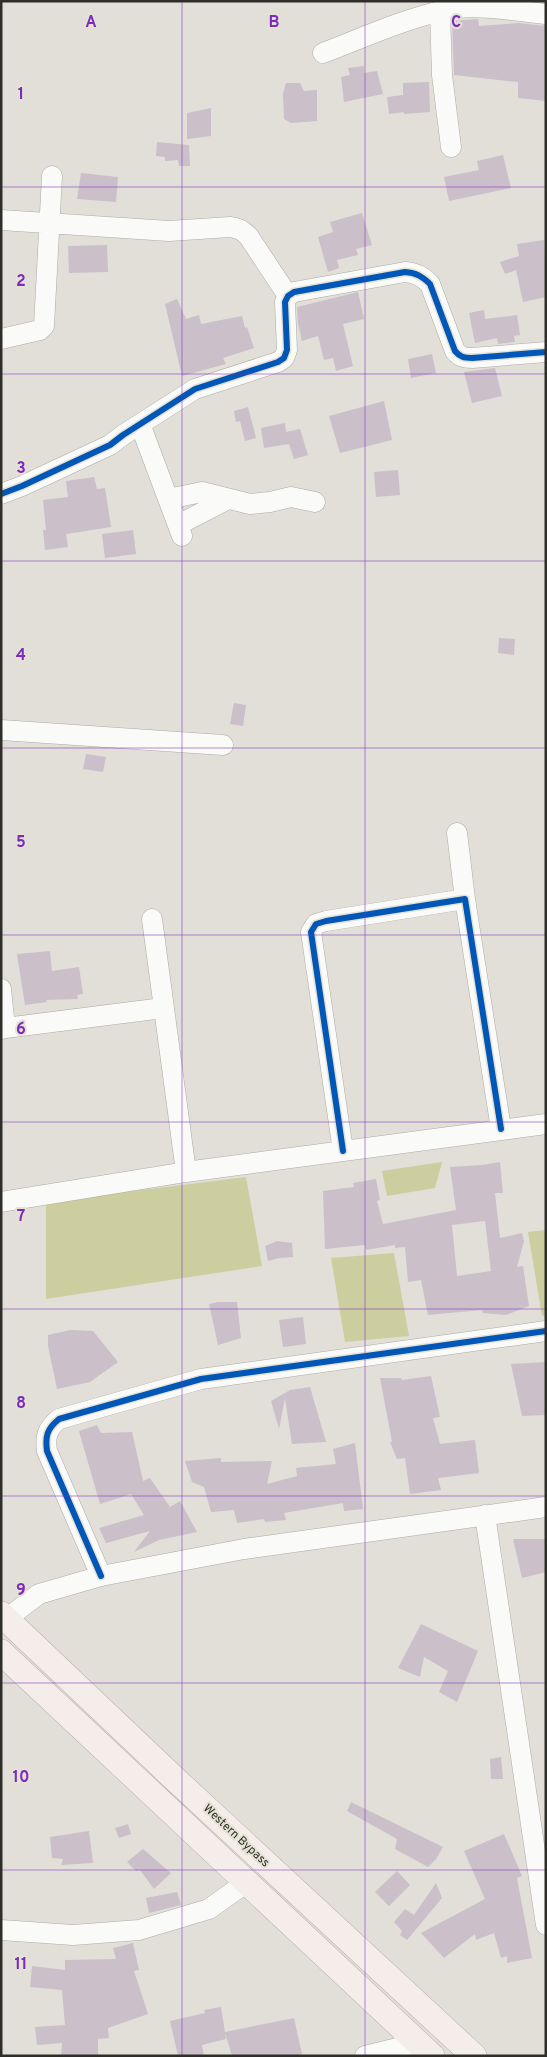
<svg xmlns="http://www.w3.org/2000/svg" width="547" height="2057" viewBox="0 0 547 2057" font-family="Overpass,sans-serif">
  <style>
    .green { fill: #cccea0 }
    .building { fill: #cbbfca; fill-rule: evenodd }
    .lines { fill: none; stroke-linecap: round; stroke-linejoin: round }
    .minor-casing { stroke: #adaba5; stroke-width: 21 }
    .major-casing { stroke: #bcb0aa; stroke-width: 26 }
    .minor { stroke: #fafaf9; stroke-width: 20 }
    .major { stroke: #f4edea; stroke-width: 25 }
    .cycleway-casing { stroke: #e5e2d4; stroke-width: 9 }
    .cycleway { stroke: #0057b8; stroke-width: 6 }
    .grid { fill: none; stroke: #7b2cbf; stroke-width: 1; stroke-opacity: 0.55 }
    .labels { text-anchor: middle; dominant-baseline: central; stroke-width: 4; stroke-linejoin: round; paint-order: stroke }
    .street-label { font-size: 12px; fill: #2f2e29; stroke: #e5e2d4 }
    .grid-label { font-size: 16px; text-anchor: middle; font-weight: bold; fill: #7b2cbf; stroke: #e5e2d4; stroke-width: 4; stroke-linejoin: round; paint-order: stroke }
  </style>
  <rect width="100%" height="100%" fill="#e1dfd8"/>
  <path class="green" d="M442,1162L435,1188L387,1196L382,1171Z
    M246,1177L262,1266L46,1299V1202Z
    M546,1230V1315L542,1316L528,1232Z
    M394,1253L409,1336L345,1342L331,1258Z"/>
  <path class="building" d="M478,19L479,26L519,23L546,26V101L518,98V82L454,75L452,21Z
    M364,66V73L377,71L383,94L344,102L341,77L350,75L348,68Z
    M429,82L430,112L404,114V112L389,114L387,97L403,95V83Z
    M286,83H300L304,91L317,90V121L291,123L284,119L283,94Z
    M211,108V136L187,139V113Z
    M157,142L189,145L190,166H179L178,160L165,161V157L156,156Z
    M503,155L511,188L449,201L444,177L479,170L477,161Z
    M81,173L118,177L116,202L77,199Z
    M362,213L372,245L356,249L358,255L337,260L339,268L328,272L318,237L333,232L330,222Z
    M544,240L546,297L523,302L516,270L505,274L500,262L519,256L517,244Z
    M107,245L108,272L69,273L68,246Z
    M358,292L364,319L343,324L353,366L336,371L333,358L324,360L318,336L302,341L298,323L297,307Z
    M177,299L186,319L199,315L201,324L242,316L245,328L247,327L254,348L223,358L226,364L182,376L165,304Z
    M484,310L485,319L517,315L520,335L514,336L515,342L498,344L497,338L475,343L469,313Z
    M432,354L436,373L411,378L408,359Z
    M495,368L502,396L472,403L464,372Z
    M384,401L392,440L340,453L329,416Z
    M248,407L256,438L245,441L240,421L236,422L234,411Z
    M285,423L286,432L300,429L308,455L294,459L289,444L264,448L261,428Z
    M398,470L400,495L376,497L374,472Z
    M94,477L97,489L105,488L111,527L66,534L68,547L45,550L43,530H46L43,500L68,497L66,481Z
    M133,530L136,554L105,558L102,534Z
    M499,638L515,639L514,655L498,653Z
    M234,703L246,705L243,726L230,724Z
    M86,754L106,757L103,772L83,769Z
    M50,951L52,971L79,967L83,994L77,995L78,999L46,1000L47,1002L25,1005L17,954Z
    M500,1162L503,1193H495L500,1238L522,1233L524,1241L517,1267L523,1266L529,1306L506,1315L483,1313L482,1310L428,1315L421,1280L408,1282L405,1247L395,1248V1245L366,1250L365,1245L325,1249L323,1191L354,1187L353,1183L376,1179L380,1200L377,1201L383,1224L456,1210L450,1167L482,1165ZM485,1221L491,1271L457,1276L452,1225Z
    M277,1241L292,1243L293,1257L279,1258L268,1261L265,1246Z
    M218,1302H237L241,1338L218,1345L209,1304Z
    M303,1317L306,1344L283,1347L279,1320Z
    M70,1330L93,1331L118,1362L90,1382L57,1389L48,1346V1335Z
    M546,1362V1415L522,1416L511,1364Z
    M431,1376L440,1417L433,1418L440,1444L475,1440L479,1473L438,1478L441,1490L410,1494L405,1458L397,1459L390,1442H392L380,1378H401L402,1380Z
    M310,1387L326,1442L292,1444L285,1398L279,1429L271,1401L290,1390Z
    M97,1425L101,1433L132,1432L143,1481L150,1478L170,1507L180,1501L197,1532L159,1540L134,1552L150,1531L106,1543L99,1528L144,1515L131,1494L100,1504L79,1431Z
    M355,1443L363,1509L344,1511L343,1503L284,1513L286,1520L265,1522L264,1519L237,1523L234,1510L211,1512L204,1487L192,1482L185,1461L221,1458V1462L272,1461L267,1484L297,1476L296,1468L336,1464L333,1449Z
    M513,1539H546V1572L522,1578Z
    M421,1624L478,1651L457,1702L439,1692L448,1671L424,1657L420,1677L398,1668Z
    M501,1757L503,1779H491L490,1759Z
    M351,1802L443,1847L436,1859L428,1867L395,1849L397,1839L347,1811Z
    M128,1824L131,1834L119,1838L115,1828Z
    M89,1831L93,1863L61,1865L63,1859L52,1858L50,1837Z
    M504,1834L522,1876L517,1878L532,1958L507,1963V1956L501,1958L494,1933L476,1940L475,1934L444,1958L421,1933L485,1899L464,1851Z
    M143,1849L171,1873L154,1889L140,1870L136,1871L127,1862Z
    M397,1871L410,1885L389,1906L375,1892Z
    M436,1883L442,1898L407,1940L400,1935L402,1931L394,1922L405,1909L414,1915Z
    M177,1892L181,1905L149,1913L146,1898Z
    M133,1943L139,1970L134,1971L148,2014L108,2028L109,2038L98,2039V2056H61L62,2043L37,2045L35,2027L65,2025L62,1990L30,1987L32,1966L65,1970V1960L116,1959L113,1948Z
    M221,2007L226,2039L202,2045L204,2056H178L170,2021L205,2013L204,2010Z
    M294,2018L302,2054L293,2056H232L225,2032Z"/>
  <g class="lines">
    <g class="minor-casing">
      <path id="minor" d="M440,12L442,75L451,147
        M323,53C365,37 406,18 450,9C476,4 518,11 546,14
        M1,220L169,231L230,227C238,228 243,230 249,237L288,296
        M1,339L40,330L44,326L52,176
        M140,424L182,536
        M1,494L22,486L110,445L123,435L195,389L278,362L284,358L287,350L285,302L288,296L294,292L405,272C416,273 422,276 430,284L455,351C460,357 464,358 472,358L546,352
        M168,499L202,492L250,504L270,502L291,497L315,502
        M178,525L228,499
        M1,730L223,745
        M457,833L465,899
        M152,919L186,1172
        M1,989L5,1028L1,1029
        M5,1028L163,1008
        M343,1151L311,932L316,924L326,921L465,899L501,1129
        M1,1202L186,1172L546,1124
        M485,1515L546,1925
        M101,1576L47,1451C45,1436 47,1429 59,1419L201,1379L546,1331
        M6,1619L39,1594L101,1576L244,1549L546,1507
        M1,1930L73,1935L139,1930L209,1909L247,1882
        M365,2056L418,2043"/>
    </g>
    <g class="major-casing">
      <path id="major" d="M1,1614L177,1781L474,2056
        M1,1652L432,2056"/>
    </g>
    <use href="#minor" class="minor"/>
    <use href="#major" class="major"/>
    <g class="cycleway-casing">
      <path id="cycleway" d="M1,494L22,486L110,445L123,435L195,389L278,362L284,358L287,350L285,302L288,296L294,292L405,272C416,273 422,276 430,284L455,351C460,357 464,358 472,358L546,352
        M343,1151L311,932L316,924L326,921L465,899L501,1129
        M101,1576L47,1451C45,1436 47,1429 59,1419L201,1379L546,1331"/>
    </g>
    <use href="#cycleway" class="cycleway"/>
  </g>
  <path class="grid" d="M182,1V2056M365,1V2056M1,187H546M1,374H546M1,561H546M1,748H546M1,935H546M1,1122H546M1,1309H546M1,1496H546M1,1683H546M1,1870H546"/>
  <g class="labels">
    <g class="street-label">
      <text transform="translate(236 1836) rotate(43)">Western Bypass</text>
    </g>
  </g>
  <g class="grid-label">
    <text x="91" y="27">A</text>
    <text x="274" y="27">B</text>
    <text x="456" y="27">C</text>
    <text x="21" y="99">1</text>
    <text x="21" y="286">2</text>
    <text x="21" y="473">3</text>
    <text x="21" y="660">4</text>
    <text x="21" y="847">5</text>
    <text x="21" y="1034">6</text>
    <text x="21" y="1221">7</text>
    <text x="21" y="1408">8</text>
    <text x="21" y="1595">9</text>
    <text x="21" y="1782">10</text>
    <text x="21" y="1969">11</text>
  </g>
  <rect width="547" height="2057" fill="none" stroke="#2f2e29" stroke-width="5"/>
</svg>
